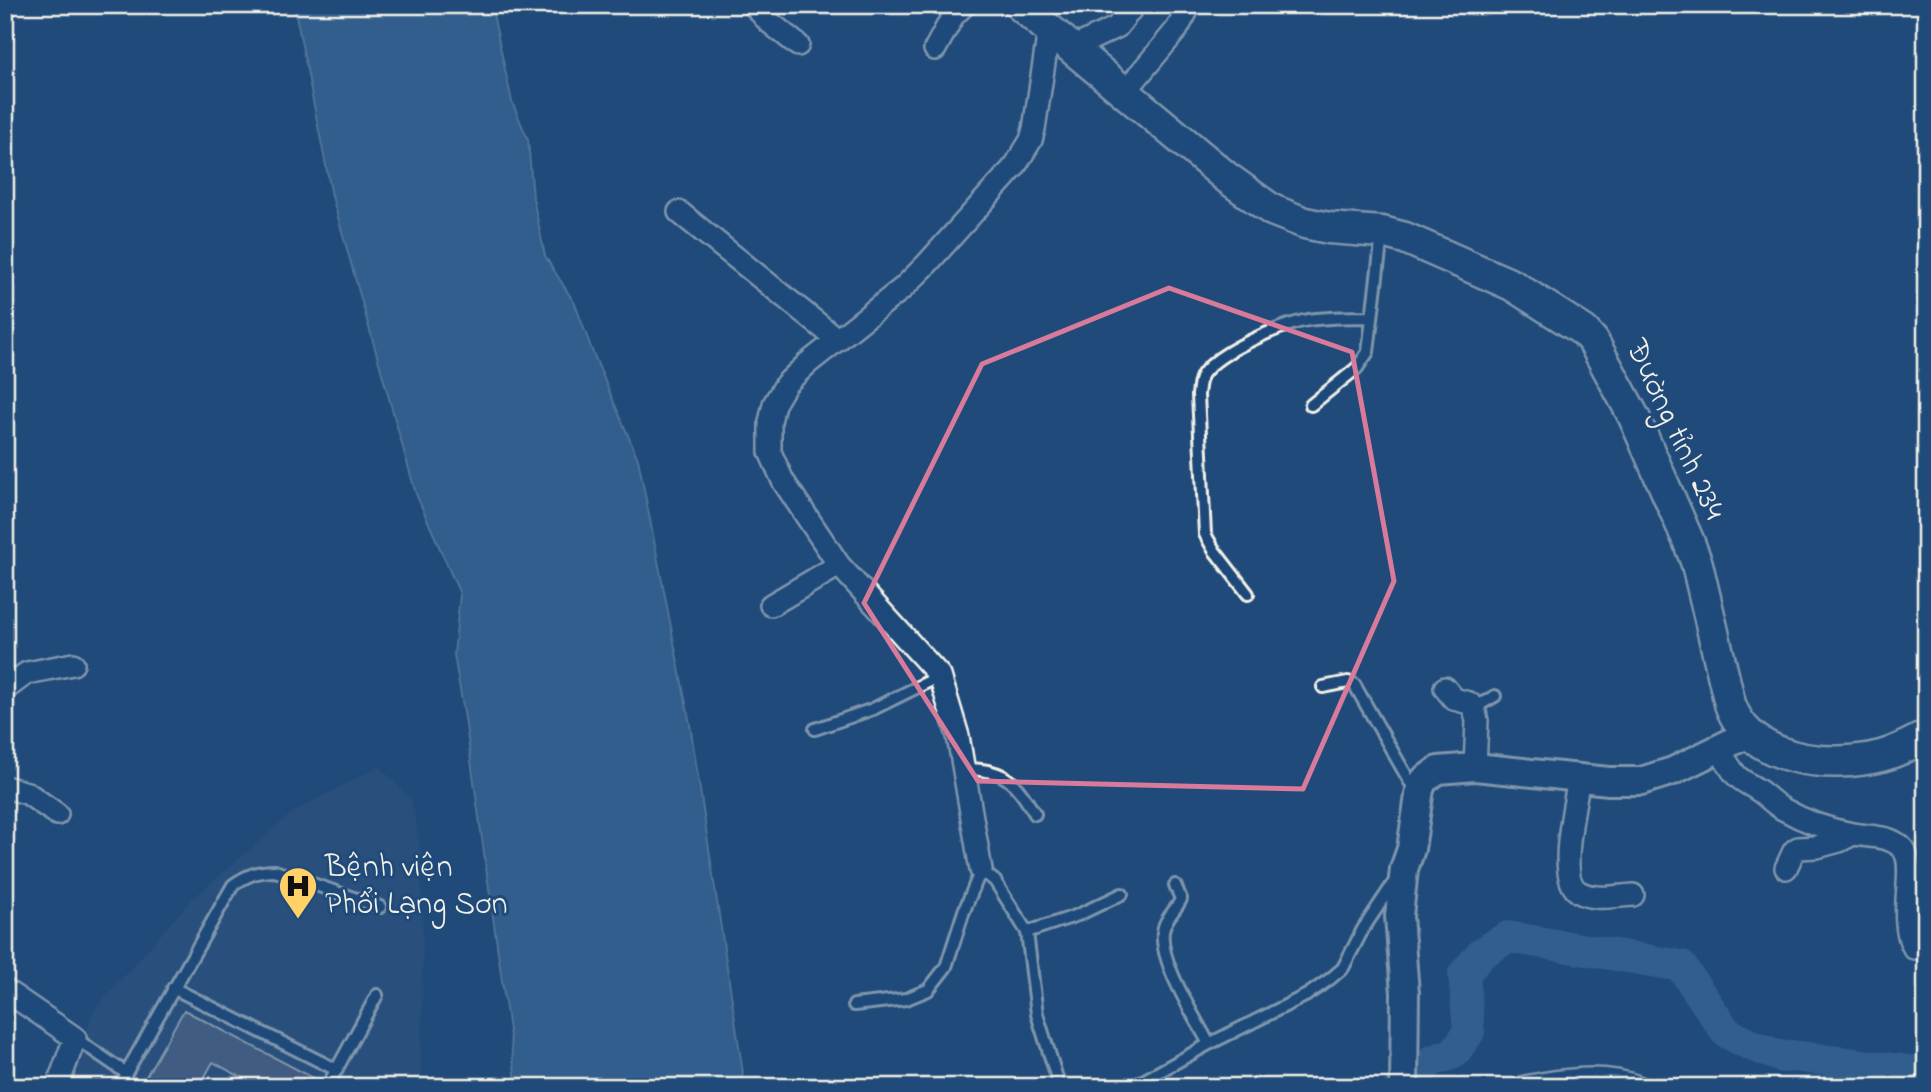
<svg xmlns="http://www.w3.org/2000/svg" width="1931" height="1092" viewBox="0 0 1931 1092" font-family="'Indie Flower',sans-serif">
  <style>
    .built { fill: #36567f }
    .water { fill: #4674a2; stroke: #8ca6be; stroke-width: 2 }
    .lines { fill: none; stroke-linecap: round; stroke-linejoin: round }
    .river { stroke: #4674a2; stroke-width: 32 }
    .building { fill: #6a728c; stroke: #f4f1e8; stroke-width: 2 }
    .service-casing { stroke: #f4f1e8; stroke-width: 16 }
    .minor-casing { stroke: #f4f1e8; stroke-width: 26 }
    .tertiary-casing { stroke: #f4f1e8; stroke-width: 32 }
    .secondary-casing { stroke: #f4f1e8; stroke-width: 35 }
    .service { stroke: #1f4a7a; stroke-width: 10 }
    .minor { stroke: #1f4a7a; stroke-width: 21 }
    .tertiary { stroke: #1f4a7a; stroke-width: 26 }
    .secondary { stroke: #1f4a7a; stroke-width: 30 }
    .marked { fill: none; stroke: #d87a9a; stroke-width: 5; stroke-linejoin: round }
    .labels { text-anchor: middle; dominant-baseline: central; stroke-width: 6; stroke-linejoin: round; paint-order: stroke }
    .street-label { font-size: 32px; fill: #f4f1e8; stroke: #1f4a7a }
    .poi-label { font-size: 32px; fill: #f4f1e8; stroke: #1f4a7a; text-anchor: start }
  </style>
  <rect width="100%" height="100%" fill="#1f4a7a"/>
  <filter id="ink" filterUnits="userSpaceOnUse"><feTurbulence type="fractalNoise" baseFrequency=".0143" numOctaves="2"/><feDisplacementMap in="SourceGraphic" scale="14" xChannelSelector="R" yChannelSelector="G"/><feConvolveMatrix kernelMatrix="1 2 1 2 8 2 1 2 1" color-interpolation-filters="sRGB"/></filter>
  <g filter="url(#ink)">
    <path class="built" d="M379,766L412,800L420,845L423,940L421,1087H68L77,1066L93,1011L191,900L293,812Z"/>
    <path class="water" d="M294,5H491L512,102L528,140L533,198L545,256L575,304L593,353L638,459L690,724L743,1073L739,1087H517L465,718L454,655L460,594L416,494L332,196Z"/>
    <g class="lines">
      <path class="river" d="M1400,1087L1432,1061L1454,1053L1469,1032L1464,974L1482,953L1508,937L1681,966L1726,1032L1748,1044L1782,1057L1793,1056L1926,1073"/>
    </g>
    <path class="building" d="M184,1010L321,1082L319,1087H259L213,1062L199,1087H140Z"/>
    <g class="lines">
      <g class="service-casing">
        <path id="service" d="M1311,405L1357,368L1368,352L1382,235
          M1248,594L1214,550L1205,534L1198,395C1199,387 1199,380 1203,374C1219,351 1281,325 1308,320C1329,317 1351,317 1372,317
          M1323,687L1348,682L1354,684L1410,782L1418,788
          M1474,708L1495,696
          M815,729L873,709L940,676
          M962,769C1005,769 1013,779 1035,814
          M1175,885L1181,899C1177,909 1167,916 1164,927C1155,956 1195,1017 1209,1044
          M1027,932L1037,1014L1057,1078
          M173,988L337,1070
          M854,1005L906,999L928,990L946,967L964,911L981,870L995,881L1027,932L1078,915L1122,894
          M75,1038L126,1073
          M122,1087L126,1073L233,885C247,875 258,871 275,871L380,907
          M327,1087L377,995
          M1132,1087L1209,1044L1307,995L1330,979L1343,968L1363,929L1397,878"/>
      </g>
      <g class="minor-casing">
        <path id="minor" d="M754,5L768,21L798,45
          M935,49L953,16L964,5
          M1070,49L1117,27L1134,5
          M1124,93L1177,29L1190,5
          M679,212L838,340
          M771,605L839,565
          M1445,688L1454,699L1469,703L1474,708L1477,721L1475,767
          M5,689L27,673L73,664
          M1719,748C1724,757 1729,767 1736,775C1743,783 1754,786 1762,793C1769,798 1775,805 1783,809C1804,821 1830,830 1853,834C1870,837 1891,835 1903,849C1918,866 1896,918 1914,948
          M1579,777C1576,801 1556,879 1579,892C1594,901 1617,896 1633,895
          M5,787L27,793L57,814
          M1786,868L1794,851L1798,848L1817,847L1839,841L1853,834
          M981,870L958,736L940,676L839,565L783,481L770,452V422L774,404L786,384L808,363L903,288L926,265L1015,166L1031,140L1034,129L1049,30
          M5,990L75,1038L57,1087
          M1525,1087C1559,1080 1605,1073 1638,1087"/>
      </g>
      <g class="tertiary-casing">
        <path id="tertiary" d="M1404,1087L1405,993L1399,916L1404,869L1411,849L1420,789L1424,780L1438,770L1475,767L1609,781H1641L1673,771L1748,734"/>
      </g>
      <g class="secondary-casing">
        <path id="secondary" d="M1020,5L1226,177L1272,210L1305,223L1329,228L1382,232L1405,238L1512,285L1584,331L1593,341L1634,417L1688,540L1697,564L1730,704C1750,762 1830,769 1881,756C1897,752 1911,744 1926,736"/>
      </g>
      <use href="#service" class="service"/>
      <use href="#minor" class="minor"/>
      <use href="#tertiary" class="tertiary"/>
      <use href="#secondary" class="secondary"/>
    </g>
  </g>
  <path d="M0 0H1931V1092H0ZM1169,288L1352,352L1394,581L1303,789L978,781L864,603L982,364Z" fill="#1f4a7a" fill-opacity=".55" fill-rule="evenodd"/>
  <path class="marked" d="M1169,288L1352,352L1394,581L1303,789L978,781L864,603L982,364Z"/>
  <defs>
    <g id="hospital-pin" transform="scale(2.0125)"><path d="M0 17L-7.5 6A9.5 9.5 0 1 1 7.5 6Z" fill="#ffd166" stroke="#1f4a7a"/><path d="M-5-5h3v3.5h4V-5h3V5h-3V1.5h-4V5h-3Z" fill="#111"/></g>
  </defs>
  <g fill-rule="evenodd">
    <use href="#hospital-pin" x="298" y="886"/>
  </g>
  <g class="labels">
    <g class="street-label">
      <text transform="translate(1674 430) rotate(65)">Đường tỉnh 234</text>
    </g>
    <g class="poi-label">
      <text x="325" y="868">Bệnh viện<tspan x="325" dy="37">Phổi Lạng Sơn</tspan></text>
    </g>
  </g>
  <rect width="1931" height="1092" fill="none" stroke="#1f4a7a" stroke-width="28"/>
  <rect x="14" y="14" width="1903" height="1064" fill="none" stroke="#f4f1e8" stroke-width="2.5" filter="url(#ink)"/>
</svg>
